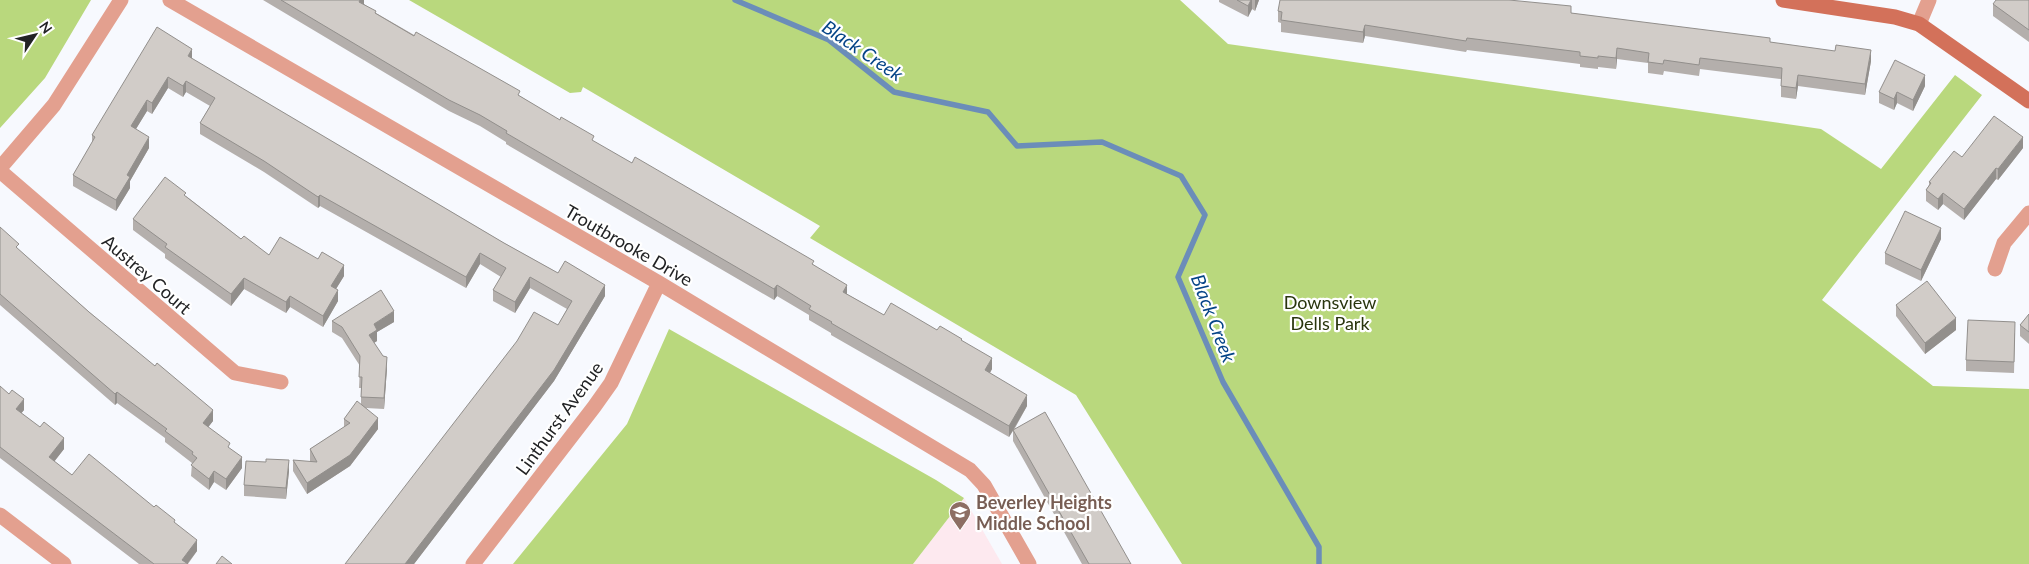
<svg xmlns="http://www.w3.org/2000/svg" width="2029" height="564" viewBox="0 0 2029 564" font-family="Lato,sans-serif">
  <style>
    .education { fill: #fde9ef }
    .green { fill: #b9d87d }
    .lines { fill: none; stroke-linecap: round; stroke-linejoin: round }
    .stream { stroke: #6b8db9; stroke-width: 5.5 }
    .street { stroke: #e3a08f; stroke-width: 15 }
    .secondary { stroke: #d3715a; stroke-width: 15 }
    .wall { fill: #b4afac }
    .shaded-wall { fill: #928f8c }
    .building { fill: #d1ccc8; stroke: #928f8c }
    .labels { text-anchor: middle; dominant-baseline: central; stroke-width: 4.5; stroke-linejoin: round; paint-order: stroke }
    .street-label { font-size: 18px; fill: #222325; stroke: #fff }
    .park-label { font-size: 18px; fill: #29350d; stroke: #fff }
    .education-label { font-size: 18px; font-weight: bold; fill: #785e54; stroke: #fff; text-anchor: start }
    .water-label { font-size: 19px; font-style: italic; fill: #054487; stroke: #fff }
  </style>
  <rect width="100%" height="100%" fill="#f7f9fe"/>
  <path class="education" d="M964,498L1002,564H913Z"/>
  <path class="green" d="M0,0H91L45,78L0,128Z
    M409,0H1180L1228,44L1821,129L1881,169L1955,75L1982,95L1822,300L1933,386L2029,389V564H1182L1076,395L810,238L820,226L583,87L581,92L570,93Z
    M669,329L936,480L964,498L913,564H513L627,424Z"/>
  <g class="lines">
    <path class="stream" d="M735,0L829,40L894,92L988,112L1017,146L1102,142L1181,176L1205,215L1178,277L1223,382L1319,547V564"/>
    <path class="street" d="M170,0L659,283L970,470L984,485L1029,564
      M1919,24L1929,0
      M0,168L54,105L121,0
      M0,171L235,373L281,382
      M1995,269L2004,243L2029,213
      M0,515L64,564
      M473,564L594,407L611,383L659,283"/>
    <path class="secondary" d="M1783,0L1895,17L1919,24L2029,101"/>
  </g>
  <path class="wall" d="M263,0H364V4L376,13L520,96L594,142L814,265L847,294L884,315L937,330L962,341L992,369L990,373L1027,406L1014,430L1131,564H1082L1013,441V431L1009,437L831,335V333L809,320V315L777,296L774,300L506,144V142L480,126L449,111Z
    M1219,0H1259L1255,11L1252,9L1248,17L1219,2Z
    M2029,0V42L1993,16V4Z
    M1278,11L1571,13L1770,42L1871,61L1865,95L1798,86L1796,99L1781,97V79L1700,69L1699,76L1664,71L1663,75L1648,73V63L1617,59L1616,69L1598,67V69L1580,67V64L1467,50L1466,52L1365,36L1363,43L1281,32V23L1278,22Z
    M192,59L504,243L558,273L605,296L554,381L414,564H345L558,325L567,309L530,288L515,313L493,301V290L501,277L480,264L466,288L320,206L318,208L264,172L200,134V123L210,106L186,92L183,97L168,88L152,114L147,111L136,129L149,148L130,181V188L116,211L73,186V175L92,143V135Z
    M1925,86L1913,111L1897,103L1894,110L1879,103V92Z
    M2023,148L1998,180L1996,179L1964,220L1943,204L1938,210L1926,201V190L1929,185V182L1962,157Z
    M186,196L241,239L269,255L344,276L336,289L338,301L323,327L290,307L286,313L244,289L231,306L165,258V254L133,230V219Z
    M0,227L19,250L213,421L208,427L230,449L242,468L226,490L214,482L209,490L191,476L192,463L165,442V438L117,403L115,405L0,305Z
    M1941,239L1921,281L1885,264V253Z
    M1896,305L1956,330L1925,354L1896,316Z
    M2029,314V344L2020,336V325Z
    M332,321L394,322L377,332V341L374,343L387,368L384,409L366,408L378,429L350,466L307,494L293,471V460L310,462V449L344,427V419L361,404V388H359L360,366L342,338L332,332Z
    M2015,333L2014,373L1966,371V360Z
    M0,386L24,410L21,413L64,449L54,462L72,475L154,507L175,523L197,551L188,564H139L0,458Z
    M289,471L286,499L244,496V485Z"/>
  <path class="shaded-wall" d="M360,0H364V4L359,13V2Z
    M1251,0H1252V9L1248,17V6Z
    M1255,0H1259L1255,11Z
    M1365,25V36L1363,43V32Z
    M1617,48V59L1616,69V58Z
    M192,49V60L188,56Z
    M1871,50V61L1865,95V84Z
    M1798,75V86L1796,99V88Z
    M1925,75V86L1913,111V100Z
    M168,77V88L152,114V103Z
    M186,81V92L183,97V86Z
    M1897,92V103L1894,110V99Z
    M147,100V111L131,137V126Z
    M149,137V148L130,181V188L116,211V200L127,175Z
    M2023,137V148L1998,180V169Z
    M1996,168V179L1964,220V209Z
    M1943,193V204L1938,210V199Z
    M320,195V206L318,208V197Z
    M1941,228V239L1921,281V270Z
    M480,253V264L466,288V277Z
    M344,265V276L331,297V286Z
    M530,277V288L515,313V302Z
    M244,278V289L231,306V294Z
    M605,285V296L554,381L414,564H405Z
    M777,285V296L774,300V289Z
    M847,285V296L843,292Z
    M338,290V301L323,327V316Z
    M290,296V307L286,313V302Z
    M394,311V322L377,332V341L369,346V335L374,324Z
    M1956,318V330L1925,354V343Z
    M387,357V368L384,409V398Z
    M992,358V369L985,381V370Z
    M117,392V403L115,405V394Z
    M1027,395V406L1009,437V426Z
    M24,399V410L16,420V409Z
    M213,410V421L203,434V423Z
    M378,418V429L350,466L307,494V483Z
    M64,438V449L49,468V457Z
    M242,457V468L226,490V479Z
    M289,460V471L286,499V488Z
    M214,471V482L209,490V479Z
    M197,540V551L187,564L182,560Z"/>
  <path class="building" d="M281,0H360L359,2L376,11L375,13L414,36L416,32L520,91L518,95L560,120L561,117L594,136L592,140L632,163L635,157L814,261L812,264L847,285L843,292L884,315L891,303L937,330L940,326L962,339L961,340L992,358L985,370L1027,395L1009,426L831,323L832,322L809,309L811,306L777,285L774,289L506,133L507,131L480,115L449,100Z
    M1237,0H1251L1248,6Z
    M1280,0H1509L1571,6V13L1770,38V42L1835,51L1836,45L1871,50L1865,84L1798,75L1796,88L1781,86L1782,68L1700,58L1699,65L1664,60L1663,64L1648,62L1649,53L1617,48L1616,58L1598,56V58L1580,56V52L1467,38L1466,41L1365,25L1363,32L1281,20L1282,12L1278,11Z
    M1996,0H2029V30L1993,4Z
    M157,27L192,49L188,56L504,243L558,273L565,261L605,285L554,370L405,564H345L517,341L534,312L558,325L572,301L530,277L515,302L493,290L506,268L480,253L466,277L320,195L318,197L264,161L200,123L215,98L186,81L183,86L168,77L152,103L147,100L131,126L149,137L127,175L130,177L116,200L73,175L95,137L92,135Z
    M1895,60L1925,75L1913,100L1897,92L1894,99L1879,92Z
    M1994,116L2023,137L1998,169L1996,168L1964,209L1943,193L1938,199L1926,190L1931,183L1929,182L1954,151L1962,157Z
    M165,177L186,193L184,195L241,239L244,236L269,255L280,237L318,259L322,252L344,265L331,286L338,290L323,316L290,296L286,302L244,278L231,294L165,247L167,244L133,219Z
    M1905,211L1941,228L1921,270L1885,253Z
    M0,227L19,244L16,247L89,312L155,366L157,363L213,410L203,423L230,443L228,447L242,457L226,479L214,471L209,479L191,465L197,458L192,454L193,452L165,431L167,429L117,392L115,394L0,294Z
    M1927,281L1956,318L1925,343L1896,305Z
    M381,290L394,311L374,324L377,330L369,335L383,356L387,357L384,398L361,397L362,377H359L360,356L342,327L332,321Z
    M2029,314V332L2020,325Z
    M1968,320L2015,322L2014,362L1966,360Z
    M0,386L9,394L12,390L24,399L16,409L40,427L44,422L64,438L49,457L72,475L89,454L154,507L156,505L175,520L174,522L197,540L182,560L188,564H154L0,447Z
    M357,401L378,418L350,455L307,483L293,460L317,462L310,449L350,423L344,419Z
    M1045,412L1131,564H1089L1013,430Z
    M266,459L289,460L286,488L244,485L246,461L266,462Z
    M222,556L232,564H216Z"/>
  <defs>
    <g id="school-pin" transform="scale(1.125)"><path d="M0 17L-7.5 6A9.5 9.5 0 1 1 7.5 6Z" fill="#8d6e63" stroke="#fff"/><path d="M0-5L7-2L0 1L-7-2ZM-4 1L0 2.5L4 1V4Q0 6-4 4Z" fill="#fff"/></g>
  </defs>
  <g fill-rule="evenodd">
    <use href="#school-pin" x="960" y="512"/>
  </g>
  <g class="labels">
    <g class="street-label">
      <text transform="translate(629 245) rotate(30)">Troutbrooke Drive</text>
      <text transform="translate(147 274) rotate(41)">Austrey Court</text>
      <text transform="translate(559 418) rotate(-54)">Linthurst Avenue</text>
    </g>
    <g class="park-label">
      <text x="1330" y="302">Downsview<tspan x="1330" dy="21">Dells Park</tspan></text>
    </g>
    <g class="education-label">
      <text x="976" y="502">Beverley Heights<tspan x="976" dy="21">Middle School</tspan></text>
    </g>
    <g class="water-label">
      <text transform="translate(863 50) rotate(34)">Black Creek</text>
      <text transform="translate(1214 318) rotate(69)">Black Creek</text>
    </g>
  </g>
  <g transform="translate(35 35) rotate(55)" stroke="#ffffff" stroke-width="4" paint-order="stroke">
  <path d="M0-4L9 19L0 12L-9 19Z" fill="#222325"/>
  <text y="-8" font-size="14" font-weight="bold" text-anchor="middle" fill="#222325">N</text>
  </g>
</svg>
